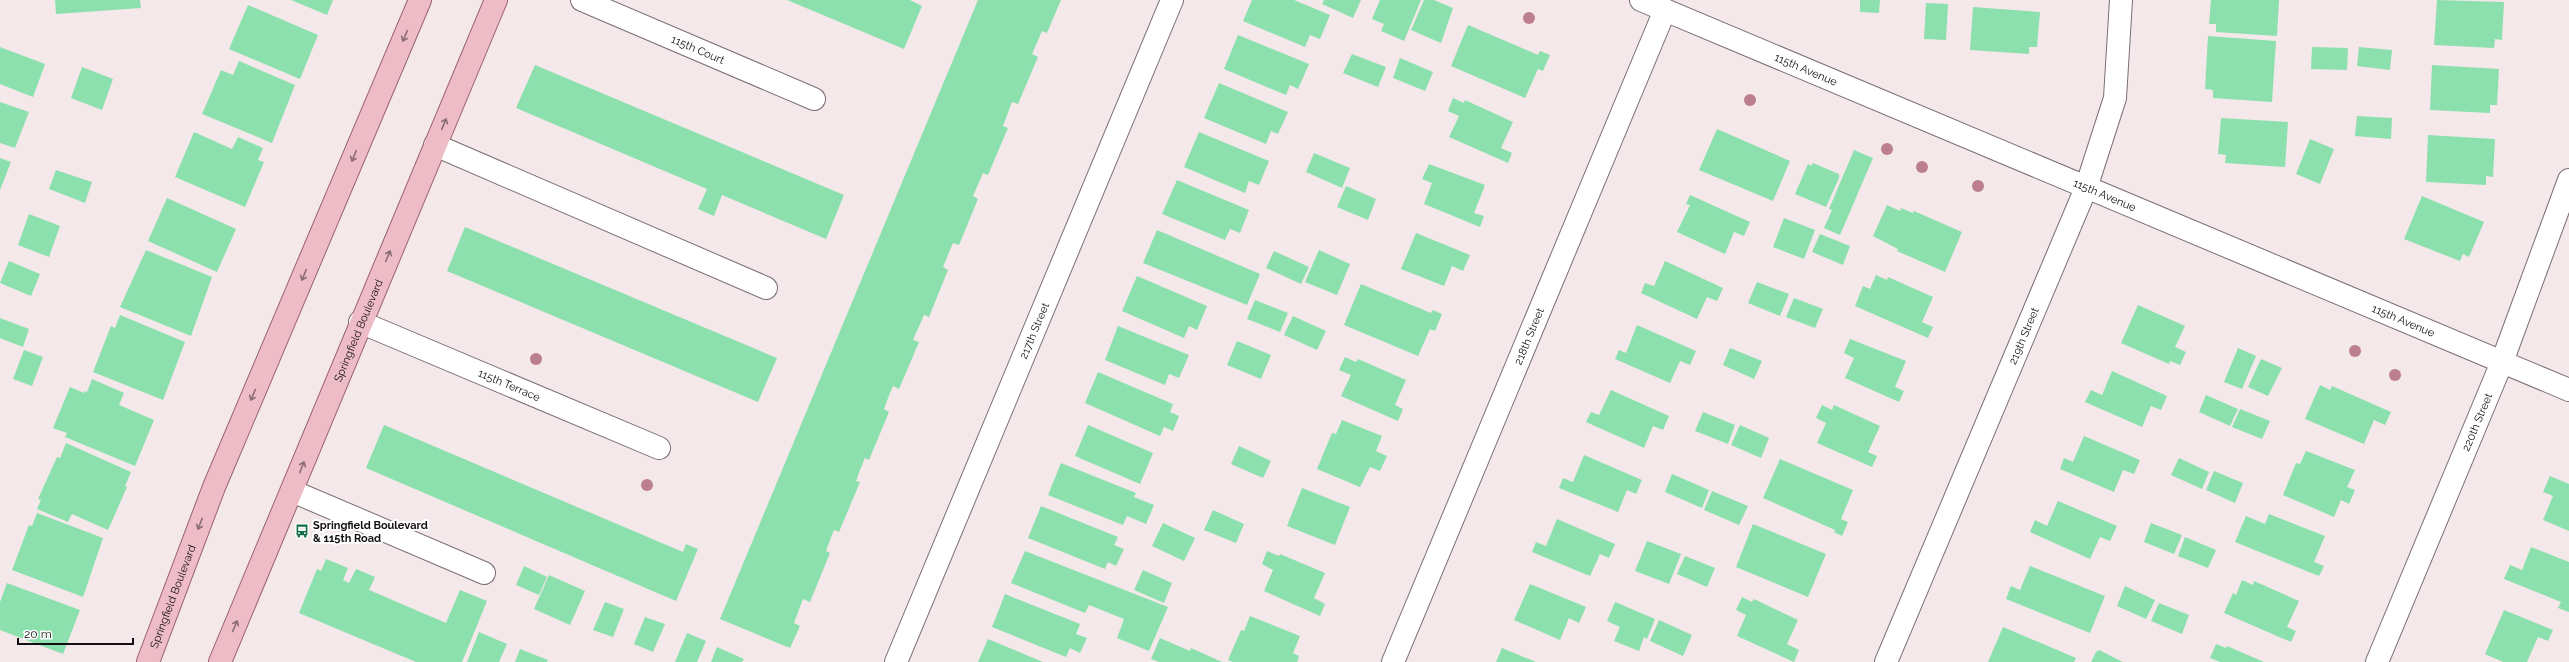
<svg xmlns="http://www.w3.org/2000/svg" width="2569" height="662" viewBox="0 0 2569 662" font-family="Raleway,sans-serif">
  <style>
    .building { fill: #8ce0ad }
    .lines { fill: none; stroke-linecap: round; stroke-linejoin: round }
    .service-casing { stroke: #7b6f71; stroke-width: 24 }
    .minor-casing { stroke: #7b6f71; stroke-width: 24 }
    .secondary-casing { stroke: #7b6f71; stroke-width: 24 }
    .primary-casing { stroke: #99626f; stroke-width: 24 }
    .service { stroke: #fff; stroke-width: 22 }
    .minor { stroke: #fff; stroke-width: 22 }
    .secondary { stroke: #fff; stroke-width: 22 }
    .primary { stroke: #edbcc7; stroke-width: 22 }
    .tree { fill: #bc7e91 }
    .oneway { stroke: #8b6e75 }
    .labels { text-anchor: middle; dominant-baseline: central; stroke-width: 4; stroke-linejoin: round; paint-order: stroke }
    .street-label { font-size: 11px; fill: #130f10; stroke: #fff }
    .poi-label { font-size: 11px; font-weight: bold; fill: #130f10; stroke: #fff; text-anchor: start }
  </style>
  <rect width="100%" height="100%" fill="#f5e8ea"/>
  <path class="building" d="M55,0H140L141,8L56,14Z
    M291,0H333L327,15Z
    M787,0H910L922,6L904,49Z
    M978,0H1061L1047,33L1042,31L1032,54L1038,57L1018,104L1012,102L1003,126L1008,128L988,175L983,173L973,196L978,199L959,245L953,243L943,267L948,270L929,317L924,315L913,340L919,342L899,389L893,386L888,398L884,409L889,412L869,460L865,458L860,470L856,481L860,482L839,532L834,530L830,540L826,551L830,553L810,602L803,599L794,623L800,626L790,648L720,619Z
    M1252,0H1294L1330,15L1320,39L1310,35L1305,47L1243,21Z
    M1324,0H1361L1353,18L1322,4Z
    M1380,0H1421L1404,41L1381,31L1384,24L1372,19Z
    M1424,0H1434L1453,8L1441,43L1411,30Z
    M1860,0H1880L1879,13L1860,12Z
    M2211,0H2279L2277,36L2216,32V24H2209Z
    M2437,0L2504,2L2502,40L2495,39L2494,48L2434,45Z
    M1926,3L1948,4L1946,40L1924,39Z
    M248,5L318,35L300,79L229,49Z
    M1973,7L2040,12L2037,47H2029V54L1970,50Z
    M1468,25L1538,55L1540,51L1550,55L1543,71L1538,69L1525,98L1451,66Z
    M1238,35L1309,64L1298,89L1290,85L1286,95L1224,69Z
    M2208,36L2276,41L2272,102L2213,98V90L2205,89Z
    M0,47L45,64L33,97L0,84Z
    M2312,47L2348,48L2347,70L2311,69Z
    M2359,47L2392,50L2390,70L2357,66Z
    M1352,54L1386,67L1378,87L1343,73Z
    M1400,58L1433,72L1425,91L1393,78Z
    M239,61L295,85L272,143L202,114L221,70L233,75Z
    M535,65L844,195L826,239L722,195L714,216L698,209L707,189L516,108Z
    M2432,65L2499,69L2497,105H2490V113L2430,110Z
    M82,67L113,79L102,110L71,98Z
    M1219,83L1288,112L1278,134L1271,131L1266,144L1204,118Z
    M1453,98L1464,103L1465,100L1513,122L1501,148L1512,153L1508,163L1449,137L1459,116L1448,111Z
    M0,102L29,112L15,148L0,143Z
    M2357,116L2392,118L2391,139L2355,136Z
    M2221,118L2288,122L2285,167L2225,163L2226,155L2218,154Z
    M1717,129L1790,161L1773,201L1699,170Z
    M194,132L232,149L238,137L263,148L258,160L264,162L245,207L175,177Z
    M1199,132L1269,161L1259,185L1249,181L1245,193L1184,167Z
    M2428,135L2495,139L2493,177L2486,176V185L2426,182Z
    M2310,139L2334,149L2320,184L2296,174Z
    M1854,150L1873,158L1840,235L1824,228L1832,210L1829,209Z
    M1314,153L1350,168L1342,188L1306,172Z
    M0,158L11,162L0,190Z
    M1813,163L1839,174V178L1826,207L1795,194L1808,164L1811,166Z
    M1429,164L1485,185L1474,213L1484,216L1480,227L1424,204L1432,183L1422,179Z
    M56,170L92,182L85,203L49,189Z
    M1177,180L1249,210L1240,233L1230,229L1225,240L1162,214Z
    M1346,186L1376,199L1368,220L1337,207Z
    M1690,195L1750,222L1744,236L1734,232L1725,254L1677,232L1690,205L1686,204Z
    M2422,196L2484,222L2469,257L2463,254L2460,261L2404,239Z
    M167,198L236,229L217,272L148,241Z
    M1887,205L1900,211L1901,208L1913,213L1914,211L1962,232L1945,272L1897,251L1898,249L1873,236Z
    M29,214L60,226L49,257L18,245Z
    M1784,218L1815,230L1804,259L1773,247Z
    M465,227L777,358L758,402L447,271Z
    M1157,230L1260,274L1247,305L1143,263Z
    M1416,233L1470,255L1463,271L1452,266L1444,286L1401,269Z
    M1820,234L1850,246L1843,265L1812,252Z
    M146,250L212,277L191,336L120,307Z
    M1319,250L1350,264L1337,295L1305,282Z
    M1274,251L1309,267L1301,284L1266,268Z
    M9,261L40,274L31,296L0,283Z
    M1665,261L1723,288L1717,301L1707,297L1697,319L1641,293L1645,283L1654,286Z
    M1876,275L1887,280L1888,277L1933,297L1922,322L1933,327L1928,338L1855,306L1863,286L1870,289Z
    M1137,276L1207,306L1197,330L1189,326L1184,338L1122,311Z
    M1757,282L1789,294L1780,316L1748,303Z
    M1361,284L1431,313L1433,310L1442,314L1435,331L1430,329L1418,356L1344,325Z
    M1794,298L1823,309L1815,328L1786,317Z
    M1255,300L1288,313L1280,332L1247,319Z
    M2138,305L2185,326L2175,347L2186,352L2180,365L2170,361L2169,364L2121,343Z
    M120,315L185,342L163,400L93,372L111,326L115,328Z
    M1293,316L1326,331L1317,350L1284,335Z
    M0,318L29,329L23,347L0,338Z
    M1637,325L1696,351L1690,365L1680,361L1670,383L1615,359L1619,350L1626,353Z
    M1118,326L1189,355L1179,378L1169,374L1165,385L1105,360Z
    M1850,339L1906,361L1895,387L1904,391L1899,402L1845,378L1854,358L1844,353Z
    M1237,341L1271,355L1261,379L1227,365Z
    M1730,348L1762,361L1754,379L1723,365Z
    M2238,348L2256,356L2242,389L2224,382Z
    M24,350L43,357L32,386L13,379Z
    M1345,357L1356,362L1358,359L1406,380L1395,405L1403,409L1398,421L1341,396L1351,375L1339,370Z
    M2261,359L2282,368L2268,396L2248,387Z
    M2112,371L2167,396L2161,410L2151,406L2142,427L2085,402L2091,390L2102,395Z
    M1098,372L1173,404L1170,412L1179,416L1173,431L1164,427L1160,436L1085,403Z
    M92,379L124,393L119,405L154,420L135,466L65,437L67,433L53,428L70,387L84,393V391L87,392Z
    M2320,385L2330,390L2332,386L2391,412L2385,425L2374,420L2364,444L2305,419Z
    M1611,390L1669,416L1663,430L1653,426L1644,448L1586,422L1591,412L1599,415Z
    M2206,395L2238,409L2230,426L2199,412Z
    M1822,405L1832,410L1834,405L1880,426L1868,452L1877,456L1872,467L1817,443L1826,423L1816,418Z
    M2240,409L2270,421L2262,439L2232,427Z
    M1703,412L1735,425L1728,444L1695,431Z
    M1342,420L1382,436L1376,451L1387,456L1380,471L1370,467L1360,487L1317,469L1332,433L1336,434Z
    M384,425L683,552L686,544L698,549L676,601L366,468Z
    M1088,425L1153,453L1140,484L1075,456Z
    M1740,425L1769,438L1761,458L1731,445Z
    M2084,436L2140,460L2134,474L2123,470L2114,492L2060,469L2064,458L2073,462Z
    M66,443L131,472L125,486L127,487L108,530L72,514L68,522L37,509L41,500L38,499L57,457L60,458Z
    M1239,446L1271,461L1263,478L1231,464Z
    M2306,451L2355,470L2347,487L2355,490L2349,504L2341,500L2334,517L2283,495L2296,463L2300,464Z
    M1584,455L1642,480L1636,494L1627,490L1618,512L1559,488L1563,478L1573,482Z
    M2179,458L2209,472L2202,489L2171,475Z
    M1780,459L1853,490L1841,519L1848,522L1842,536L1834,532L1835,530L1763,498Z
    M1061,463L1136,493L1134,497L1154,505L1146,524L1127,516L1123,525L1048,495Z
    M2214,471L2243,483L2235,503L2206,490Z
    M1672,474L1709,490L1702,508L1665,492Z
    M2550,476L2569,484V531L2543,520L2553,496L2543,492Z
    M1302,488L1350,507L1335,545L1287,526Z
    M1712,491L1748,506L1739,525L1704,510Z
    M2058,501L2117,526L2110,541L2100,537L2090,559L2030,532L2035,520L2047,526Z
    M1041,506L1118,537L1114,545L1124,549L1116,566L1108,562L1105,569L1028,538Z
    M1213,510L1244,524L1236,543L1204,530Z
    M37,513L103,538L83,597L12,570L29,525L32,526Z
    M2269,514L2325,536L2314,562L2324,566L2319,576L2235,542L2246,516L2265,524Z
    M1557,519L1615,544L1609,558L1600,554L1590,576L1532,552L1536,542L1546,546Z
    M1163,523L1195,538L1184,561L1152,546Z
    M2151,523L2182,535L2174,554L2144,542Z
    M1753,524L1826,554L1808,597L1736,567Z
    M2185,537L2216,550L2208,568L2178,556Z
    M1647,541L1681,554L1669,584L1635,571Z
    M2531,547L2569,562V612L2558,608L2561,602L2504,579L2510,565L2522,570Z
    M1025,551L1168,607L1149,651L1117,638L1124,619L1089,605L1085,613L1011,583Z
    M1267,551L1279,556L1280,554L1325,573L1314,598L1325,604L1320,616L1264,591L1273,570L1262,564Z
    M1685,556L1715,568L1707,587L1677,574Z
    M326,559L348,568L343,580L349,583L356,569L375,577L369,590L446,623L460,590L487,601L462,662H416L299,613L317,569L321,571Z
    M524,566L547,577L539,595L516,585Z
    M2030,566L2105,596L2090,633L2006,599L2011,586L2020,590Z
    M1143,570L1172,583L1164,603L1134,590Z
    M549,575L585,591L570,625L534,609Z
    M2242,580L2253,585L2254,581L2299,601L2287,627L2296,631L2291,642L2224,613L2233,593L2236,595Z
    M7,583L80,610L63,654L0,630V602Z
    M1530,584L1586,607L1579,623L1569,618L1560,640L1514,620Z
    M2125,586L2155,600L2146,619L2117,606Z
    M1005,594L1080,624L1076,634L1087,638L1080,653L1070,648L1066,657L992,627Z
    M1742,597L1752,602L1754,599L1798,620L1787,644L1799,650L1794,662L1737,636L1746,615L1736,610Z
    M605,602L624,609L613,637L593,630Z
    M1615,602L1655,619L1647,639L1644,637L1639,651L1614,641L1620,627L1607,621Z
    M2159,603L2189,615L2182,634L2151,621Z
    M2504,610L2553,630L2548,641L2538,637L2527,662H2503L2485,654Z
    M1250,616L1300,636L1293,653L1299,656L1297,662H1233L1228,660L1241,630L1244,631Z
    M645,617L665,624L653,652L634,644Z
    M1659,620L1692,635L1683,656L1650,641Z
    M2003,627L2076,658L2074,662H1988Z
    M479,632L507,644L499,662H467Z
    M687,633L706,641L697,662H675Z
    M1160,638L1190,651L1191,648L1222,662H1159L1151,659Z
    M988,639L1043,662H978Z
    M2216,644L2226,648L2227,646L2264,662H2220L2210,658Z
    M717,647L744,659L742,662H711Z
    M1502,648L1536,662H1496Z
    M520,649L548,660L547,662H515Z
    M2099,650L2123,662H2091L2096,652Z"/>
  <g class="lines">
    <g class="service-casing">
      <path id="service" d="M435,145L766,288
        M292,491L484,573"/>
    </g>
    <g class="minor-casing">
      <g id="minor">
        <path id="s1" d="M582,0L814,99"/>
        <path id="s2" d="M360,322L659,448"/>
        <path id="s3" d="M896,662L1172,0"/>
        <path id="s4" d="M1393,662L1665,10"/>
        <path id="s5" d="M1886,662L2086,188L2115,98L2121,0"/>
        <path id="s6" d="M2377,662L2502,362L2569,180"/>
      </g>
    </g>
    <g class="secondary-casing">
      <g id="secondary">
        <path id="s7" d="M1641,0L2569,390"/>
      </g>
    </g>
    <g class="primary-casing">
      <g id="primary">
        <path id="s8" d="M148,662L214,487L420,0"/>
        <path id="s9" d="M220,662L496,0"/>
      </g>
    </g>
    <use href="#service" class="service"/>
    <use href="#minor" class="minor"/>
    <use href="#secondary" class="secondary"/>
    <use href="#primary" class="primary"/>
  </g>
  <g class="tree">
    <circle cx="1529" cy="18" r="6"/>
    <circle cx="1750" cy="100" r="6"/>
    <circle cx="1887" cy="149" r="6"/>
    <circle cx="1922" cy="167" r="6"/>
    <circle cx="1978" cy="186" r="6"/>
    <circle cx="2355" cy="351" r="6"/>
    <circle cx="536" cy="359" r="6"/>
    <circle cx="2395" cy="375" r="6"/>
    <circle cx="647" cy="485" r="6"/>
  </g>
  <defs><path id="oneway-shaft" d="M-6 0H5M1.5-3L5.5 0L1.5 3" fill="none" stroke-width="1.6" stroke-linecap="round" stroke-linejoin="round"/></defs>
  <g class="oneway">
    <use href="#oneway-shaft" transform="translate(405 36) rotate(113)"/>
    <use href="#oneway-shaft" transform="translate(444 124) rotate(-67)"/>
    <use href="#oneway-shaft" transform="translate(354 156) rotate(113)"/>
    <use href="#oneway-shaft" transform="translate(388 256) rotate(-67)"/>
    <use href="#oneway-shaft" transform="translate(304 275) rotate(113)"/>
    <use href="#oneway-shaft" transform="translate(253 395) rotate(113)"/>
    <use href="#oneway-shaft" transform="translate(302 467) rotate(-68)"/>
    <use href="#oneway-shaft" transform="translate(200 524) rotate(111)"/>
    <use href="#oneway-shaft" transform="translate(235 626) rotate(-67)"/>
  </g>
  <defs>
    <g id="bus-bare" transform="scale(1.08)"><path d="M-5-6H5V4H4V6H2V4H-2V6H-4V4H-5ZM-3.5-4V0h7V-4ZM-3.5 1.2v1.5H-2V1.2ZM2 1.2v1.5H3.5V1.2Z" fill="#0d6c41" stroke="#fff" stroke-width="2.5" paint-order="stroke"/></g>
  </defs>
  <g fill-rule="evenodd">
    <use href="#bus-bare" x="302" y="531"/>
  </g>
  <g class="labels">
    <g class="street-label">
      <text stroke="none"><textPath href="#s1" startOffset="126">115th Court</textPath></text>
      <text stroke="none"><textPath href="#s7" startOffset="179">115th Avenue</textPath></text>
      <text stroke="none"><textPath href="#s7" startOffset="503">115th Avenue</textPath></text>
      <text stroke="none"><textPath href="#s7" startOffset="827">115th Avenue</textPath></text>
      <text stroke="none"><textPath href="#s9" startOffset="359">Springfield Boulevard</textPath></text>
      <text stroke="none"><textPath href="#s3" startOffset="359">217th Street</textPath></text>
      <text stroke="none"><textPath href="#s4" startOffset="353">218th Street</textPath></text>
      <text stroke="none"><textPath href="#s5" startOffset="354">219th Street</textPath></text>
      <text stroke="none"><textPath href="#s2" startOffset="162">115th Terrace</textPath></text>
      <text stroke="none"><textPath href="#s6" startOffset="260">220th Street</textPath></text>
      <text stroke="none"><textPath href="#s8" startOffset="70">Springfield Boulevard</textPath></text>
    </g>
    <g class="poi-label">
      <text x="313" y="525">Springfield Boulevard<tspan x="313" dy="13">&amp; 115th Road</tspan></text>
    </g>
  </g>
  <path d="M18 638v6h115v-6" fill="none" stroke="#130f10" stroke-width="2"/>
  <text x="24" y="638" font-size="12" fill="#130f10" stroke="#ffffff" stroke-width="3" paint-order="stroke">20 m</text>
</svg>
